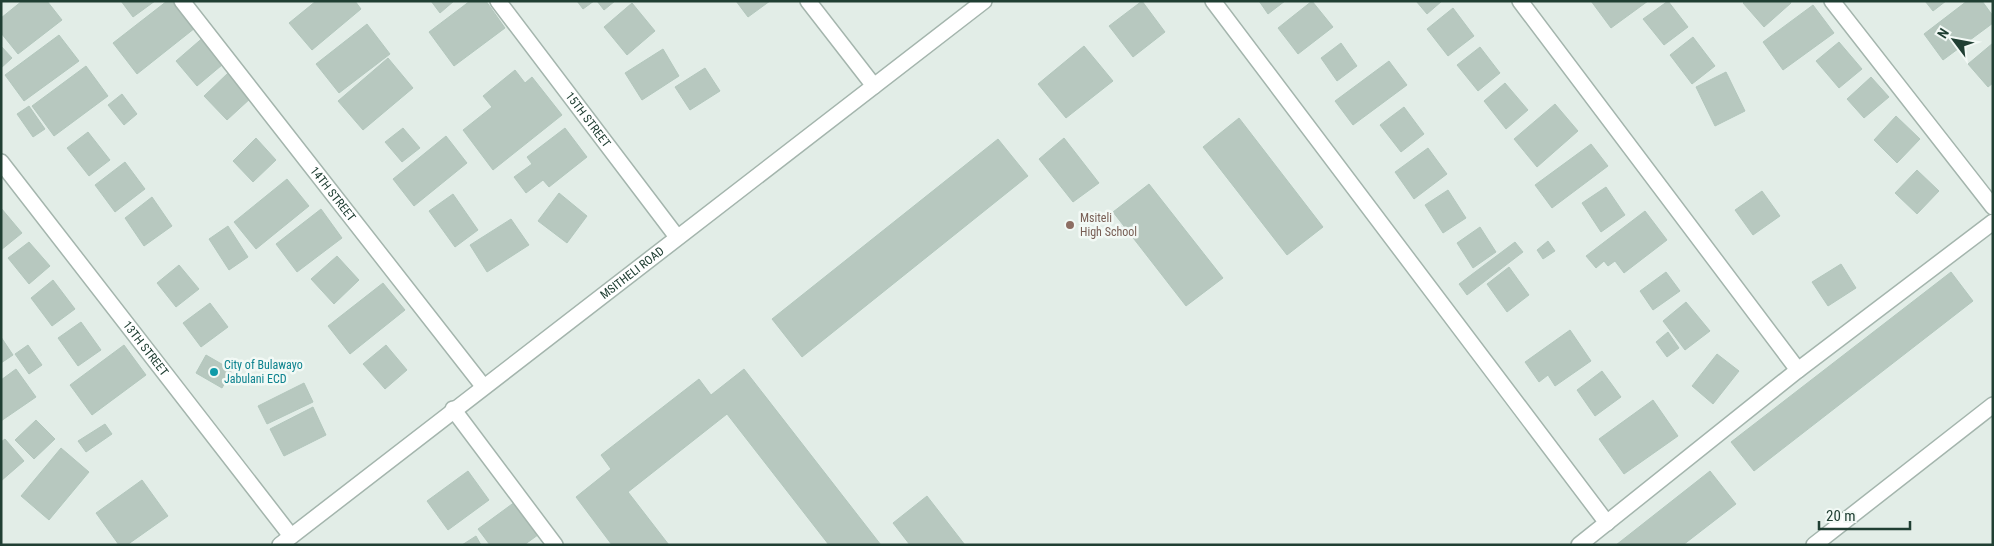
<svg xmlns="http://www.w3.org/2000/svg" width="1994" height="546" viewBox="0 0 1994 546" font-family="'Roboto Condensed',sans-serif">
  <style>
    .building { fill: #b7c8bf; stroke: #b3c7bd }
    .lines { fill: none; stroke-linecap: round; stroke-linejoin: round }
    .street-casing { stroke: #a4b5ad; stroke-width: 18 }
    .street { stroke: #fff; stroke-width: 15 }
    .education-dot { fill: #8d6e63; stroke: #f2f9f5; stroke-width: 2 }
    .culture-dot { fill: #0f9aa8; stroke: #f2f9f5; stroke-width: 2 }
    .labels { text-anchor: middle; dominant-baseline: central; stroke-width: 5; stroke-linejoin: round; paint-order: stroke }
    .street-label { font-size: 12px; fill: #203f33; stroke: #f2f9f5 }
    .education-label { font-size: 12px; fill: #785e54; stroke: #f2f9f5; text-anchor: start }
    .culture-label { font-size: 12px; fill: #0d838f; stroke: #f2f9f5; text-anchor: start }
  </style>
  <rect width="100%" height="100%" fill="#e2ede7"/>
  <path class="building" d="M22,1H47L62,20L18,54L1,33V18Z
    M121,1H155L133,17Z
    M167,1H174L195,28L137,74L113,43Z
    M316,1H355L361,9L312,50L289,23Z
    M431,1H454L440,13Z
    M470,1H486L505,28L454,66L429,32Z
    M577,1H594L583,9Z
    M597,1H615L604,10Z
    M736,1H770L748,17Z
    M1142,1L1165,32L1133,57L1109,26Z
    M1259,1H1285L1268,14Z
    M1312,1L1333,27L1298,54L1278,28Z
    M1416,1H1442L1427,14Z
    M1591,1H1648L1611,28Z
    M1668,1L1688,27L1664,45L1643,19Z
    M1745,1H1790L1791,3L1764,27L1743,3Z
    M1925,1H1946L1933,11Z
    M1967,1H1982L1993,16V23L1943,60L1924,34Z
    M632,3L655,31L627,55L604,27Z
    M1813,5L1834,33L1783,70L1763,42Z
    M1453,8L1474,36L1448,56L1427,29Z
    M367,24L390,54L339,93L316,64Z
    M59,35L79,61L24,101L5,75Z
    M206,35L228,60L197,86L176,61Z
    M1693,37L1715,66L1692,84L1670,55Z
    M1839,42L1862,69L1839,88L1816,61Z
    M1341,43L1357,66L1337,81L1321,58Z
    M1993,43V83L1988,87L1968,64Z
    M1,46L12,58L1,68Z
    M1084,46L1113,81L1066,118L1038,84Z
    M1480,47L1500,73L1478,91L1457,65Z
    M663,49L679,76L642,100L625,73Z
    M388,58L413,88L363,130L338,101Z
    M1389,61L1407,85L1353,125L1335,101Z
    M86,66L108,96L54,136L32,106Z
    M705,68L720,91L690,110L675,87Z
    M515,70L525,83L532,77L562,115L493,170L463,130L492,107L483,96Z
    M1726,72L1745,111L1715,126L1696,87Z
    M228,73L252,97L227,120L204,96Z
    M1871,77L1889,97L1864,118L1847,99Z
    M1505,83L1528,110L1506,129L1484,101Z
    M122,94L137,114L124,125L108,105Z
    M1555,104L1578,131L1537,167L1514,139Z
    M29,106L45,129L33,137L17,114Z
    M1404,107L1424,134L1401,152L1380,125Z
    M1896,116L1920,139L1897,163L1874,140Z
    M1239,118L1323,227L1287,255L1203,147Z
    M403,128L420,148L402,162L385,142Z
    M565,128L587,157L549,187L543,180L526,193L514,177L532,164L527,157Z
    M88,132L110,160L89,176L67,148Z
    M446,136L467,163L414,206L393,179Z
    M256,138L276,160L253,182L233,161Z
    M1064,138L1099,183L1073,202L1039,159Z
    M998,139L1028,176L802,357L772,319Z
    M1591,144L1608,166L1552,208L1535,185Z
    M1428,148L1447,174L1414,199L1395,172Z
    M125,162L145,189L115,212L95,185Z
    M1917,170L1939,191L1917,214L1895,193Z
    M287,179L309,206L256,249L234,222Z
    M1149,184L1223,278L1186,306L1113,212Z
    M1606,187L1625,215L1601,232L1582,203Z
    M1448,190L1466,218L1443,233L1425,205Z
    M1762,191L1780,216L1753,235L1735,210Z
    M559,193L587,216L567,243L538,221Z
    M453,194L478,230L455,247L429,211Z
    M152,197L172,226L144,246L125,218Z
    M1,208L22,233L1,250Z
    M321,209L342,238L297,272L276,244Z
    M1645,211L1667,240L1624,273L1615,261L1608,266L1604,261L1596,268L1586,256Z
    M511,219L529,245L487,272L470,245Z
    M228,226L248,257L229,270L209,239Z
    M1480,227L1496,252L1473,268L1457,243Z
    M1548,241L1555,251L1543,259L1537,250Z
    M29,242L50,266L29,284L8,258Z
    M1515,242L1523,252L1467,295L1459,284Z
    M337,256L359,280L334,304L311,279Z
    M1841,264L1856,288L1828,306L1812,282Z
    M179,265L199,289L176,307L157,283Z
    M1509,267L1529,295L1507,312L1487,284Z
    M1666,272L1680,291L1653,310L1640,291Z
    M1951,272L1973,301L1754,471L1731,442Z
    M53,280L75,309L52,326L31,298Z
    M383,283L405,310L350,354L328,326Z
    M1686,302L1710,331L1685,350L1663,321Z
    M210,303L228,327L201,347L183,323Z
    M81,322L101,350L78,366L58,338Z
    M1570,330L1591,361L1555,386L1548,375L1539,382L1525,362Z
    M1668,332L1679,348L1667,357L1656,342Z
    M1,337L13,355L1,363Z
    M28,345L42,365L29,374L15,354Z
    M124,345L146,375L92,415L70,385Z
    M386,345L407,370L385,389L363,364Z
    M1717,354L1739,371L1713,404L1692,386Z
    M206,355L232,370L222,388L196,373Z
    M16,369L36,397L1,421V380Z
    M744,369L881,545H829L727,414L628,492L669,545H612L576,497L611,469L601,455L699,379L711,395Z
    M1602,371L1621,397L1595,416L1577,390Z
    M304,383L313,402L267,424L258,406Z
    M1653,400L1678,436L1624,474L1599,439Z
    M313,407L326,435L284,456L270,429Z
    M36,420L55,439L34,459L15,440Z
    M105,424L112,434L86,452L78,441Z
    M5,439L24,461L1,481V442Z
    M61,448L89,472L49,520L21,496Z
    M468,471L489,500L448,530L427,501Z
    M1710,471L1736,504L1683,545H1616Z
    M142,480L168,516L127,545H119L96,513Z
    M927,496L965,545H910L893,523Z
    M519,499L542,532L524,545H490L478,529Z
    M476,536L481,545H462Z"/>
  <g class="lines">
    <g class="street-casing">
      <g id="street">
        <path id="s1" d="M182,1L483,386"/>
        <path id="s2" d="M498,1L677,237"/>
        <path d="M808,1L874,86"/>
        <path d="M1213,1L1607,523"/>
        <path d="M1520,1L1798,370"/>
        <path d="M1832,1L1993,207"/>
        <path id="s3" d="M1,162L291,536"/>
        <path d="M453,409L555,545"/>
        <path id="s4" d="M280,545L984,1"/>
        <path d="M1579,545L1798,370L1993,222"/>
        <path d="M1814,545L1993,405"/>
      </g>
    </g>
    <use href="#street" class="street"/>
  </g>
  <circle class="education-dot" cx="1070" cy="225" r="5"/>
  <circle class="culture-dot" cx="214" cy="372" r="5"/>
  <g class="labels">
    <g class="street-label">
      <text stroke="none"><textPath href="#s2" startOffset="149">15TH STREET</textPath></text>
      <text stroke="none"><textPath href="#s1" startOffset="245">14TH STREET</textPath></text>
      <text stroke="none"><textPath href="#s4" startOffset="445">MSITHELI ROAD</textPath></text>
      <text stroke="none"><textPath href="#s3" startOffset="236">13TH STREET</textPath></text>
    </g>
    <g class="education-label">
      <text x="1080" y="218">Msiteli<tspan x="1080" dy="14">High School</tspan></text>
    </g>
    <g class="culture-label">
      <text x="224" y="365">City of Bulawayo<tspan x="224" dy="14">Jabulani ECD</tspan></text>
    </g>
  </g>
  <rect width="1994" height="546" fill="none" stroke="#203f33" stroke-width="5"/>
  <g transform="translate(1954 40) rotate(302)" stroke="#f2f9f5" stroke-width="4" paint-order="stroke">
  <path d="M0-4L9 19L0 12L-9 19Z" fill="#203f33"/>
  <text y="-8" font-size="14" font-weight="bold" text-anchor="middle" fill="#203f33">N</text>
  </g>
  <path d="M1819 521v8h91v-8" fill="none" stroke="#203f33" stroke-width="2.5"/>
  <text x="1826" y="521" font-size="15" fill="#203f33" stroke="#f2f9f5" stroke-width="4" paint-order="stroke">20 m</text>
</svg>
